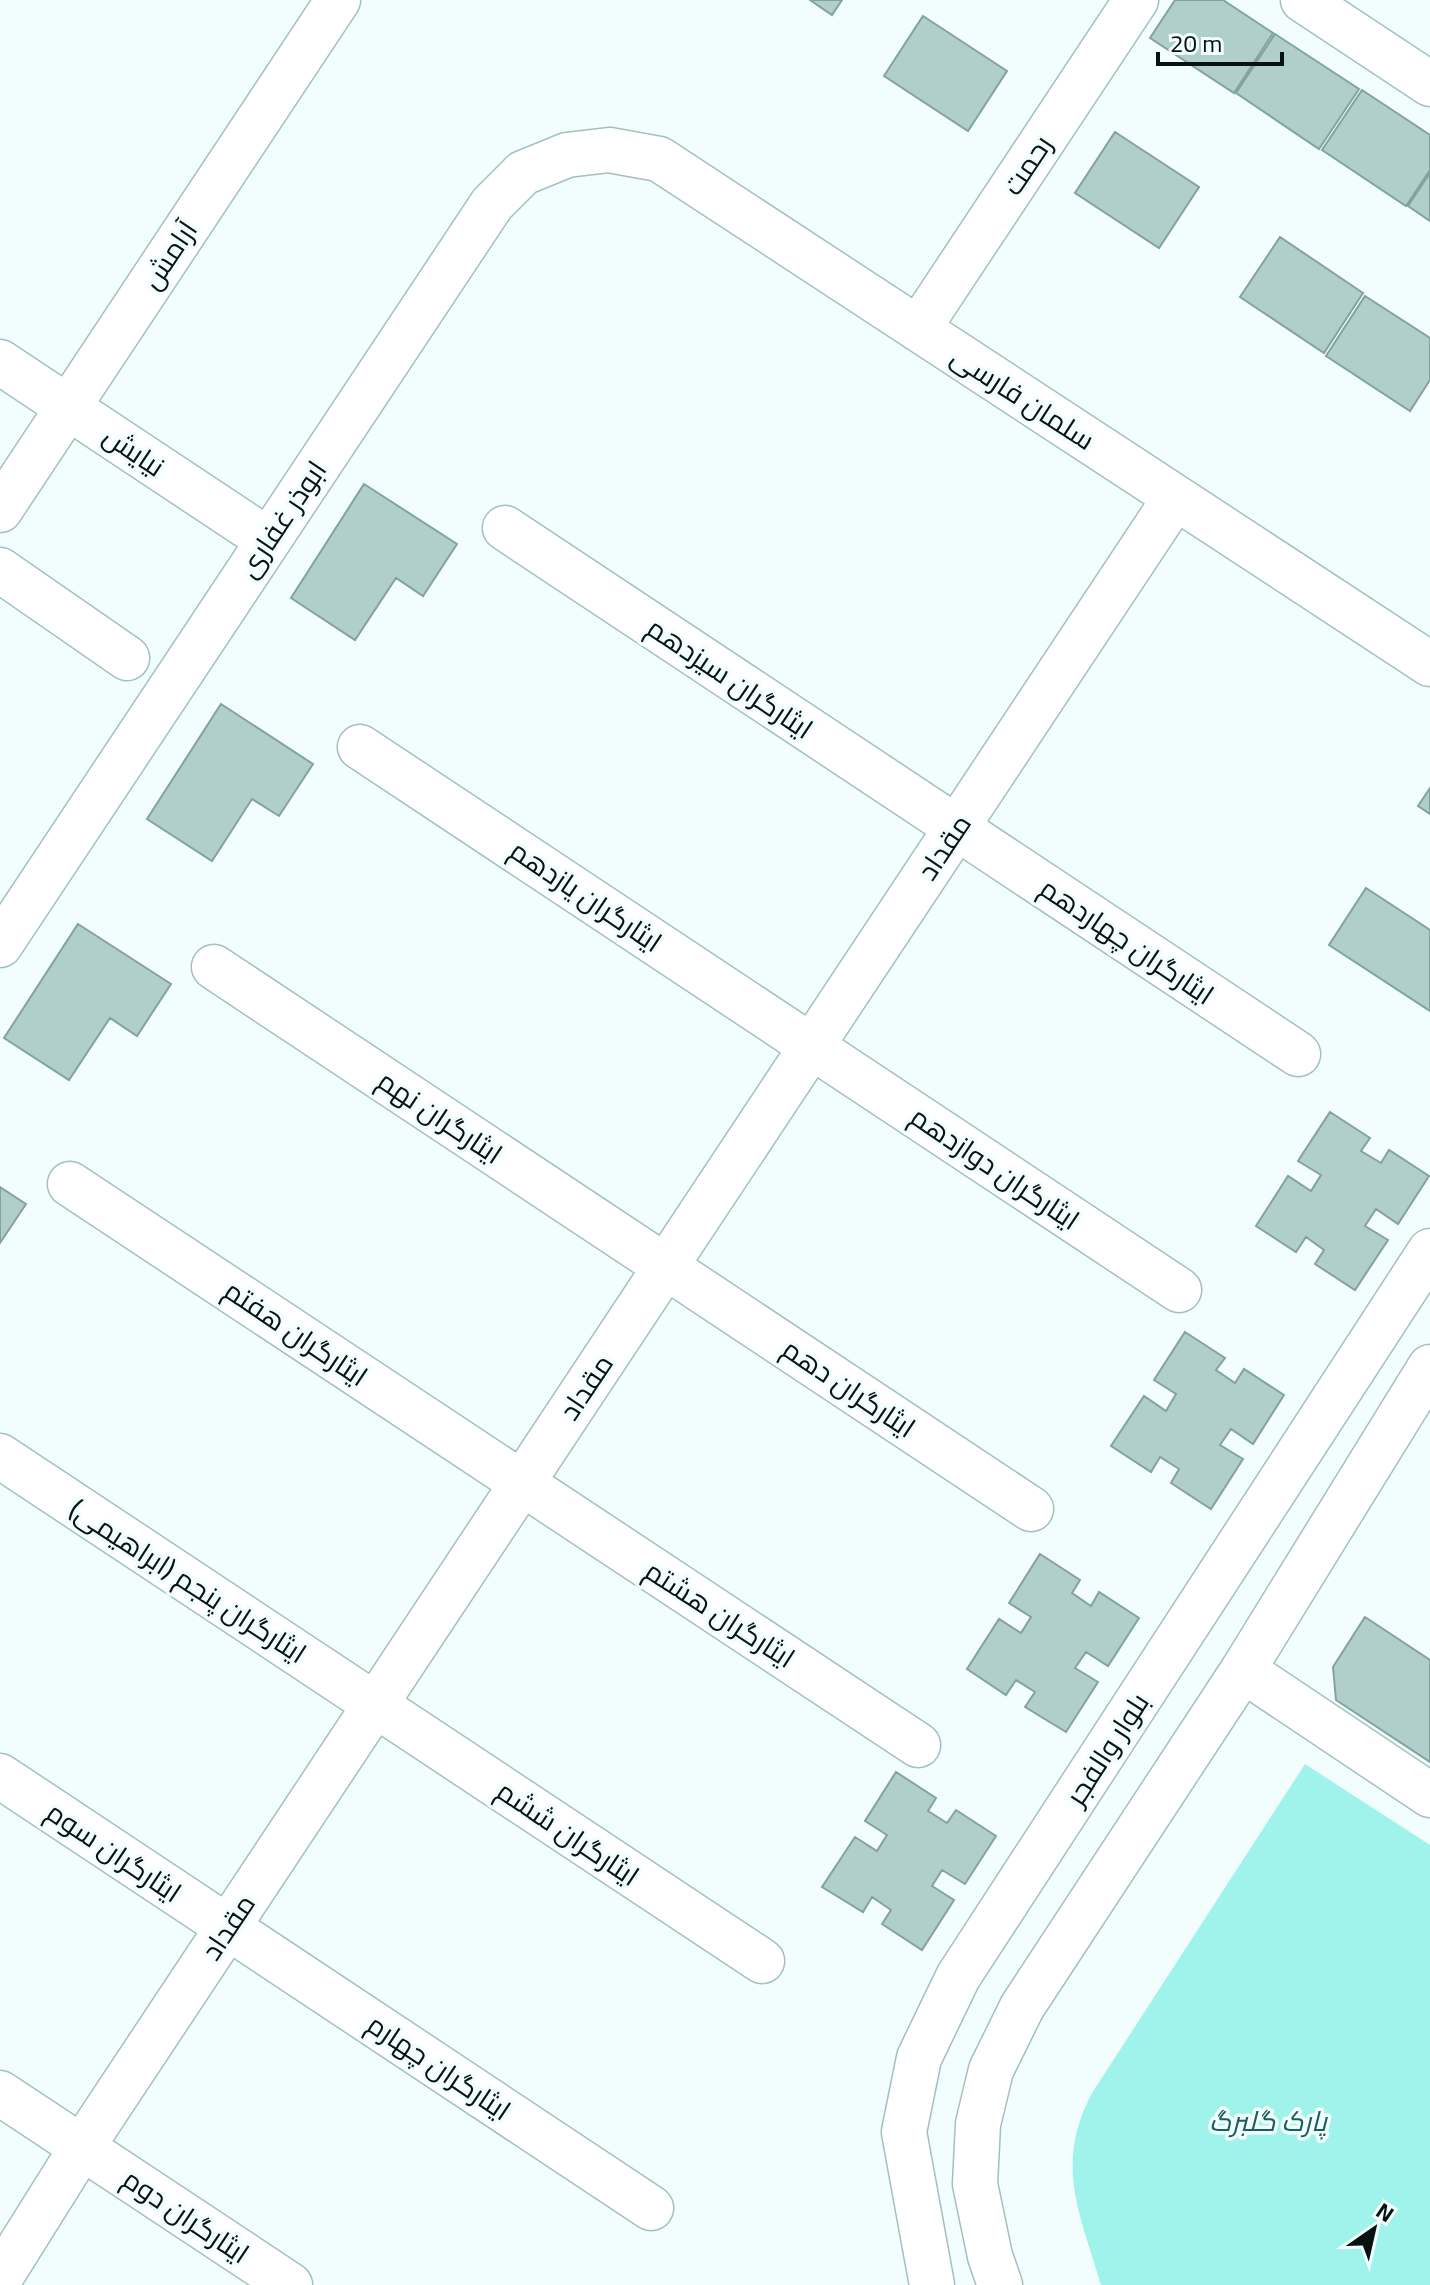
<svg xmlns="http://www.w3.org/2000/svg" width="1430" height="2285" viewBox="0 0 1430 2285" font-family="Georgia,Cairo,serif">
  <style>
    .green { fill: #9ff3eb }
    .building { fill: #b0cecb; stroke: #84a29f; stroke-width: 2 }
    .lines { fill: none; stroke-linecap: round; stroke-linejoin: round }
    .minor-casing { stroke: #a2c1be; stroke-width: 47 }
    .major-casing { stroke: #a2c1be; stroke-width: 47 }
    .minor { stroke: #fff; stroke-width: 44 }
    .major { stroke: #fff; stroke-width: 44 }
    .labels { text-anchor: middle; dominant-baseline: central; stroke-width: 7; stroke-linejoin: round; paint-order: stroke }
    .street-label { font-size: 28px; fill: #071211; stroke: #f1fefd }
    .park-label { font-size: 28px; font-style: italic; fill: #19605c; stroke: #f1fefd }
  </style>
  <rect width="100%" height="100%" fill="#f1fefd"/>
  <path class="green" d="M1305,1764L1430,1845V2285H1101C1080,2213 1054,2165 1092,2093Z"/>
  <path class="building" d="M810,0H842L832,15Z
    M1175,0H1223L1273,33L1234,93L1150,38Z
    M923,16L1007,71L968,131L884,76Z
    M1275,34L1359,89L1319,149L1236,93Z
    M1362,90L1430,135V170L1406,206L1322,150Z
    M1115,132L1199,187L1159,248L1075,193Z
    M1430,173V221L1408,206Z
    M1280,237L1363,293L1324,353L1240,297Z
    M1365,296L1430,338V380L1410,411L1326,356Z
    M364,484L457,544L423,596L396,578L355,640L291,598Z
    M221,704L313,764L279,816L252,799L212,861L147,819Z
    M1430,788V814L1418,806Z
    M1366,888L1430,930V1011L1329,945Z
    M78,924L171,984L137,1036L110,1018L69,1080L4,1038Z
    M1330,1112L1370,1138L1361,1151L1381,1163L1389,1150L1429,1176L1398,1224L1376,1209L1365,1226L1388,1240L1355,1290L1315,1264L1324,1250L1306,1237L1296,1252L1256,1226L1288,1176L1311,1191L1321,1175L1298,1161Z
    M0,1187L26,1204L0,1243Z
    M1185,1332L1225,1358L1216,1370L1235,1383L1244,1369L1284,1395L1253,1444L1231,1429L1220,1445L1243,1459L1211,1509L1171,1483L1179,1469L1160,1457L1151,1472L1111,1446L1144,1396L1166,1411L1176,1394L1154,1380Z
    M1040,1554L1080,1580L1072,1593L1091,1606L1099,1592L1139,1618L1108,1666L1086,1652L1075,1668L1098,1682L1066,1732L1025,1707L1035,1692L1016,1680L1006,1695L967,1669L999,1619L1021,1633L1031,1617L1009,1603Z
    M1365,1617L1430,1660V1762L1336,1700L1333,1667Z
    M896,1772L936,1798L928,1811L947,1823L956,1810L996,1836L965,1884L942,1870L932,1886L954,1900L922,1950L882,1924L891,1910L872,1897L863,1912L822,1887L855,1837L877,1851L887,1835L865,1821Z"/>
  <g class="lines">
    <g class="minor-casing">
      <path id="minor" d="M1303,0L1430,84
        M918,329L1136,0
        M0,362L268,540
        M0,510L338,0
        M505,528L1298,1054
        M0,570L127,658
        M360,747L1179,1290
        M0,945L492,204L523,173L567,155L609,150L659,159L1430,664
        M214,967L1031,1509
        M70,1184L918,1745
        M0,1456L762,1961
        M1243,1670L1430,1795
        M0,1776L651,2208
        M0,2093L290,2285
        M0,2278L82,2147L1175,498"/>
    </g>
    <g class="major-casing">
      <path id="major" d="M932,2285L904,2132L919,2058L958,1977L1430,1251
        M1000,2285L990,2256L975,2184L978,2124L991,2070L1022,2007L1243,1670L1430,1367"/>
    </g>
    <use href="#minor" class="minor"/>
    <use href="#major" class="major"/>
  </g>
  <g class="labels">
    <g class="street-label">
      <text transform="translate(1027 165) rotate(-56)">رحمت</text>
      <text transform="translate(169 255) rotate(-56)">آرامش</text>
      <text transform="translate(1023 398) rotate(33)">سلمان فارسی</text>
      <text transform="translate(134 451) rotate(34)">نیایش</text>
      <text transform="translate(282 519) rotate(-56)">ابوذر غفاری</text>
      <text transform="translate(730 678) rotate(34)">ایثارگران سیزدهم</text>
      <text transform="translate(944 847) rotate(-56)">مقداد</text>
      <text transform="translate(586 896) rotate(34)">ایثارگران یازدهم</text>
      <text transform="translate(1127 941) rotate(34)">ایثارگران چهاردهم</text>
      <text transform="translate(440 1117) rotate(34)">ایثارگران نهم</text>
      <text transform="translate(995 1168) rotate(34)">ایثارگران دوازدهم</text>
      <text transform="translate(296 1333) rotate(34)">ایثارگران هفتم</text>
      <text transform="translate(586 1387) rotate(-56)">مقداد</text>
      <text transform="translate(849 1388) rotate(34)">ایثارگران دهم</text>
      <text transform="translate(188 1581) rotate(33)">ایثارگران پنجم (ابراهیمی)</text>
      <text transform="translate(720 1614) rotate(33)">ایثارگران هشتم</text>
      <text transform="translate(1107 1749) rotate(-57)">بلوار والفجر</text>
      <text transform="translate(568 1833) rotate(34)">ایثارگران ششم</text>
      <text transform="translate(114 1852) rotate(34)">ایثارگران سوم</text>
      <text transform="translate(228 1927) rotate(-56)">مقداد</text>
      <text transform="translate(439 2067) rotate(34)">ایثارگران چهارم</text>
      <text transform="translate(186 2216) rotate(34)">ایثارگران دوم</text>
    </g>
    <g class="park-label">
      <text x="1268" y="2121">پارک گلبرگ</text>
    </g>
  </g>
  <g transform="translate(1374 2229) rotate(34)" stroke="#f1fefd" stroke-width="6" paint-order="stroke">
  <path d="M0-6L14 30L0 20L-14 30Z" fill="#071211"/>
  <text y="-12" font-size="22" font-weight="bold" text-anchor="middle" fill="#071211">N</text>
  </g>
  <path d="M1158 52v12h124v-12" fill="none" stroke="#071211" stroke-width="4"/>
  <text x="1170" y="52" font-size="24" fill="#071211" stroke="#f1fefd" stroke-width="6" paint-order="stroke">20 m</text>
</svg>
